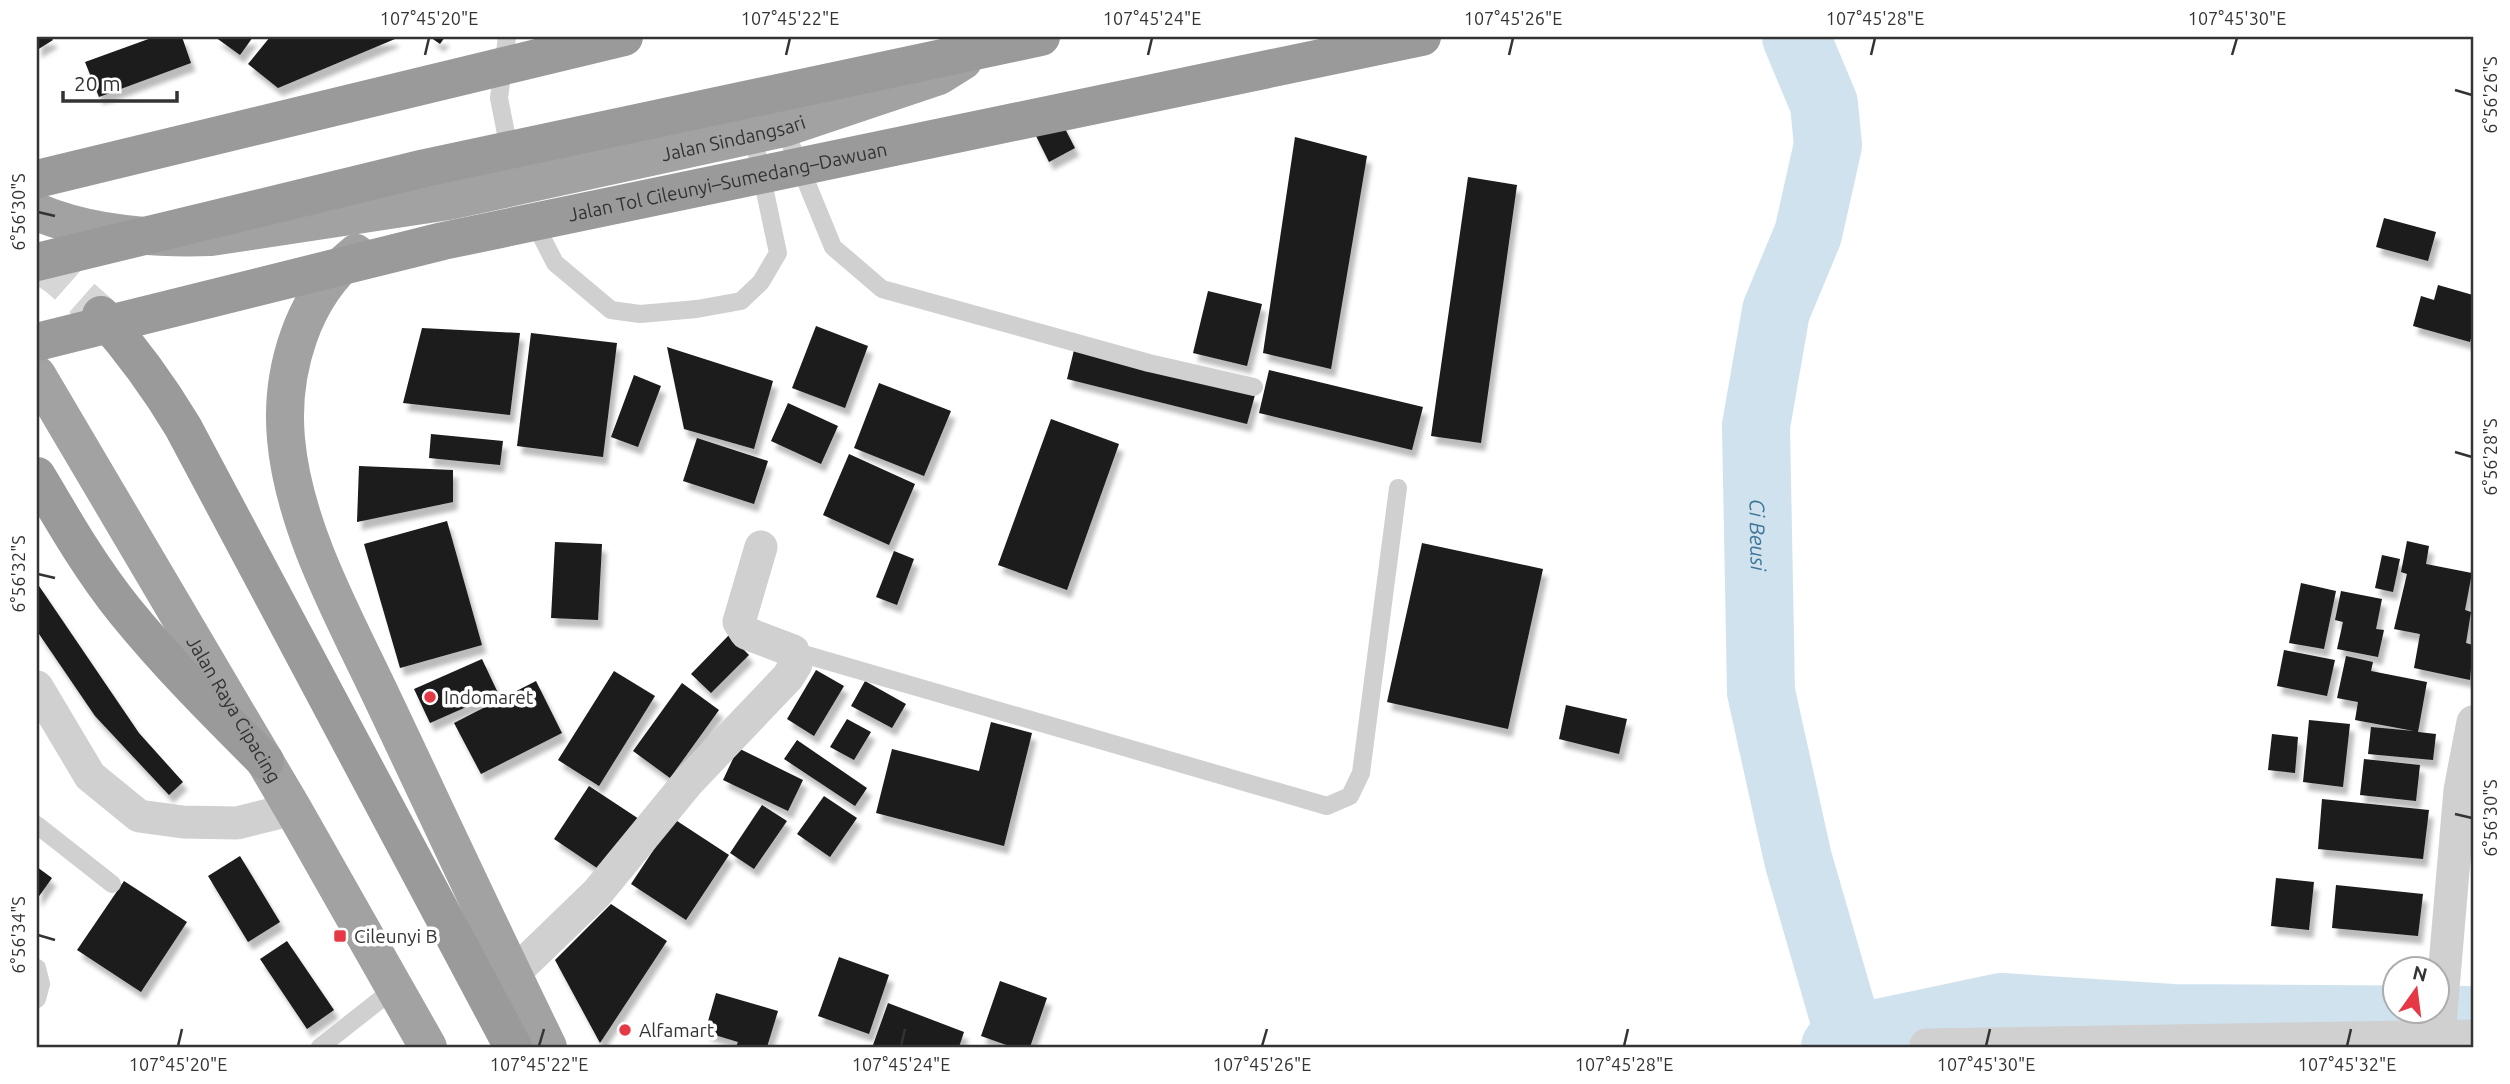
<svg xmlns="http://www.w3.org/2000/svg" width="2510" height="1084" viewBox="0 0 2510 1084" font-family="Ubuntu,sans-serif">
  <style>
    .lines { fill: none; stroke-linecap: round; stroke-linejoin: round }
    .river { stroke: #cfe2ee; stroke-width: 68 }
    .building { fill: #1a1a1a; filter: url(#shadow) }
    .motorway-tunnel { stroke: #d6d6d6; stroke-width: 38; stroke-dasharray: 38 19; stroke-linecap: butt }
    .service { stroke: #d0d0d0; stroke-width: 18 }
    .minor { stroke: #d0d0d0; stroke-width: 33 }
    .trunk { stroke: #a2a2a2; stroke-width: 38 }
    .motorway { stroke: #9a9a9a; stroke-width: 38 }
    .motorway-bridge { stroke: #9a9a9a; stroke-width: 38 }
    .ticks { fill: none; stroke: #333; stroke-width: 2.5 }
    .poi-dot { fill: #e63946; stroke: #fff; stroke-width: 2.5 }
    .labels { text-anchor: middle; dominant-baseline: central; stroke-width: 7; stroke-linejoin: round; paint-order: stroke }
    .street-label { font-size: 19px; fill: #333; stroke: #fff }
    .poi-label { font-size: 19px; fill: #333; stroke: #fff; text-anchor: start }
    .water-label { font-size: 21px; font-style: italic; fill: #3f7597; stroke: #fff }
    .neatline { fill: none; stroke: #333; stroke-width: 2.5 }
    .ticks-label { font-size: 18px; text-anchor: middle; fill: #333 }
  </style>
  <defs>
    <filter id="shadow"><feDropShadow dx="4.5" dy="8" stdDeviation="2" flood-color="#0004"/></filter>
  </defs>
  <rect width="100%" height="100%" fill="#fff"/>
  <g class="lines">
    <g class="river">
      <path id="s1" d="M1796,37L1824,104L1828,145L1808,234L1776,311L1756,426L1761,692L1798,859L1850,1039"/>
      <path d="M1835,1047L1850,1039L2001,1007L2172,1018L2467,1020"/>
    </g>
  </g>
  <path class="building" d="M37,37H51L53,40L37,50Z
    M154,37H182L191,63L99,97L85,62Z
    M215,37H253L240,55Z
    M270,37H392L395,39L278,88L248,64Z
    M430,37H445L440,44Z
    M1060,119L1075,148L1049,162L1034,132Z
    M1295,137L1367,156L1331,369L1263,353Z
    M1468,177L1517,185L1481,443L1431,436Z
    M2384,218L2436,232L2428,261L2376,247Z
    M2438,285L2473,295V330L2470,342L2413,326L2421,296L2434,300Z
    M1208,291L1262,304L1247,366L1193,353Z
    M816,326L868,346L845,408L792,388Z
    M422,328L520,333L510,415L403,403Z
    M531,333L617,343L603,457L517,446Z
    M667,347L773,381L754,449L684,429Z
    M1074,350L1255,395L1247,424L1067,379Z
    M1269,370L1423,407L1412,450L1259,413Z
    M634,375L661,386L638,447L611,437Z
    M879,383L951,411L924,476L854,448Z
    M788,403L838,426L821,464L771,441Z
    M1051,419L1119,444L1067,590L998,565Z
    M431,434L503,441L500,465L429,458Z
    M697,438L768,461L754,504L683,481Z
    M849,454L915,484L889,545L823,515Z
    M359,466L453,470V502L357,522Z
    M447,521L482,645L400,668L364,544Z
    M2407,541L2429,546L2426,564L2472,573L2465,610L2471,612L2466,643L2473,645L2470,680L2414,668L2420,634L2394,629L2407,574L2401,572Z
    M555,542L602,544L598,620L551,618Z
    M1422,543L1543,569L1508,729L1387,702Z
    M894,551L914,559L897,605L876,597Z
    M2382,555L2400,559L2393,592L2375,588Z
    M37,583L139,733L183,782L169,795L95,716L37,631Z
    M2301,583L2336,591L2324,649L2289,643Z
    M2341,591L2382,599L2376,629L2384,630L2378,657L2337,649L2343,622L2335,620Z
    M729,635L749,655L711,693L691,674Z
    M2284,650L2335,660L2327,696L2277,686Z
    M2346,656L2373,662L2371,671L2427,682L2418,732L2436,734L2433,760L2368,754L2371,727L2414,731L2355,720L2358,702L2337,698Z
    M482,659L498,693L430,723L414,689Z
    M816,670L844,686L814,736L787,719Z
    M614,671L655,696L599,786L558,760Z
    M536,681L562,733L481,774L454,723Z
    M865,681L906,704L892,728L851,706Z
    M682,683L719,710L670,778L633,751Z
    M1566,705L1627,719L1619,754L1559,739Z
    M847,719L871,732L854,760L830,747Z
    M2309,720L2350,724L2343,787L2303,782Z
    M991,722L1032,733L1004,846L876,813L892,749L979,771Z
    M2272,734L2298,737L2295,773L2268,770Z
    M797,740L867,788L855,806L784,759Z
    M738,748L803,780L788,811L723,780Z
    M2364,759L2420,765L2416,801L2360,795Z
    M589,786L639,819L603,872L554,839Z
    M824,796L857,818L830,857L797,834Z
    M2322,799L2429,810L2423,859L2318,849Z
    M762,805L787,821L754,869L730,853Z
    M674,819L729,855L686,920L631,884Z
    M240,856L280,922L248,942L208,876Z
    M37,867L52,878L37,899Z
    M2276,878L2314,882L2309,930L2271,926Z
    M124,881L187,922L141,992L77,950Z
    M2336,885L2423,894L2418,936L2332,928Z
    M611,904L667,941L600,1043L555,960Z
    M287,941L334,1010L307,1029L260,959Z
    M839,957L889,975L869,1034L818,1016Z
    M1000,981L1047,998L1030,1047H1012L981,1036Z
    M716,993L778,1011L767,1047H736L738,1042L705,1032Z
    M888,1003L964,1032L959,1047H878L873,1045Z"/>
  <g class="lines">
    <path class="motorway-tunnel" d="M37,263L58,277L101,315"/>
    <path class="service" d="M507,37L499,98L510,154
      M784,128L833,247L882,289L1149,363L1254,387
      M533,220L555,263L611,310L640,314L697,309L741,301L761,282L778,253L753,135
      M793,651L1327,806L1350,796L1361,773L1398,488
      M37,825L112,884
      M37,968L41,984L37,999
      M320,1047L395,988"/>
    <path class="minor" d="M37,687L90,776L139,816L183,822L237,823L293,809
      M513,974L597,893L688,782L788,677L796,664L793,651L746,633L739,622L761,547
      M1926,1045L2473,1036
      M2438,1047L2460,790L2473,722"/>
    <g class="trunk">
      <path id="s2" d="M37,212C91,235 153,239 211,237L449,201L784,128L939,76L963,61"/>
      <path d="M356,253C302,296 280,372 286,439C294,531 348,624 386,706C440,820 493,934 548,1047"/>
      <path id="s3" d="M37,375L293,809L428,1047"/>
    </g>
    <path class="motorway" d="M101,315C132,350 159,387 183,427L513,1047
      M37,476C64,522 91,569 125,611C168,664 216,712 265,761"/>
    <g class="motorway-bridge">
      <path d="M37,179L624,37"/>
      <path d="M37,262L425,168L1041,37"/>
      <path id="s4" d="M37,342L443,241L1422,37"/>
    </g>
  </g>
  <path class="ticks" d="M425,55L429,38M786,55L790,38M1148,55L1152,38M1509,55L1513,38M1871,55L1875,38M2232,55L2237,38M2455,90L2472,95M38,212L55,216M2455,452L2472,457M38,574L55,578M2455,814L2472,818M38,935L55,940M178,1046L182,1029M539,1046L544,1029M901,1046L905,1029M1262,1046L1267,1029M1624,1046L1628,1029M1986,1046L1990,1029M2347,1046L2351,1029"/>
  <g class="poi-dot">
    <circle cx="430" cy="697" r="7"/>
    <rect x="333" y="929" width="14" height="14" rx="3.5"/>
    <circle cx="625" cy="1030" r="7"/>
  </g>
  <g class="labels">
    <g class="street-label">
      <text stroke="none"><textPath href="#s2" startOffset="709">Jalan Sindangsari</textPath></text>
      <text stroke="none"><textPath href="#s4" startOffset="709">Jalan Tol Cileunyi–Sumedang–Dawuan</textPath></text>
      <text stroke="none"><textPath href="#s3" startOffset="388">Jalan Raya Cipacing</textPath></text>
    </g>
    <g class="poi-label">
      <text x="444" y="697">Indomaret</text>
      <text x="354" y="936">Cileunyi B</text>
      <text x="639" y="1030">Alfamart</text>
    </g>
    <g class="water-label">
      <text stroke="none"><textPath href="#s1" startOffset="514">Ci Beusi</textPath></text>
    </g>
  </g>
  <rect width="2510" height="1084" fill="none" stroke="#ffffff" stroke-width="77"/>
  <g transform="translate(2416 990) rotate(14)"><circle r="33" fill="#ffffff" stroke="#adadad" stroke-width="2"/>
  <path d="M0-5L12 26L0 18L-12 26Z" fill="#e63946"/>
  <text y="-10" font-size="19" font-weight="bold" text-anchor="middle" fill="#333333">N</text>
  </g>
  <path d="M63 91v10h114v-10" fill="none" stroke="#333333" stroke-width="3.5"/>
  <text x="74" y="91" font-size="21" fill="#333333" stroke="#ffffff" stroke-width="5" paint-order="stroke">20 m</text>
  <rect x="38" y="38" width="2434" height="1008" class="neatline"/>
  <g class="ticks-label">
    <text x="429" y="25">107°45'20"E</text>
    <text x="790" y="25">107°45'22"E</text>
    <text x="1152" y="25">107°45'24"E</text>
    <text x="1513" y="25">107°45'26"E</text>
    <text x="1875" y="25">107°45'28"E</text>
    <text x="2237" y="25">107°45'30"E</text>
    <text transform="translate(2491 95) rotate(-90)" y="6">6°56'26"S</text>
    <text transform="translate(19 212) rotate(-90)" y="6">6°56'30"S</text>
    <text transform="translate(2491 457) rotate(-90)" y="6">6°56'28"S</text>
    <text transform="translate(19 574) rotate(-90)" y="6">6°56'32"S</text>
    <text transform="translate(2491 818) rotate(-90)" y="6">6°56'30"S</text>
    <text transform="translate(19 935) rotate(-90)" y="6">6°56'34"S</text>
    <text x="178" y="1071">107°45'20"E</text>
    <text x="539" y="1071">107°45'22"E</text>
    <text x="901" y="1071">107°45'24"E</text>
    <text x="1262" y="1071">107°45'26"E</text>
    <text x="1624" y="1071">107°45'28"E</text>
    <text x="1986" y="1071">107°45'30"E</text>
    <text x="2347" y="1071">107°45'32"E</text>
  </g>
</svg>
